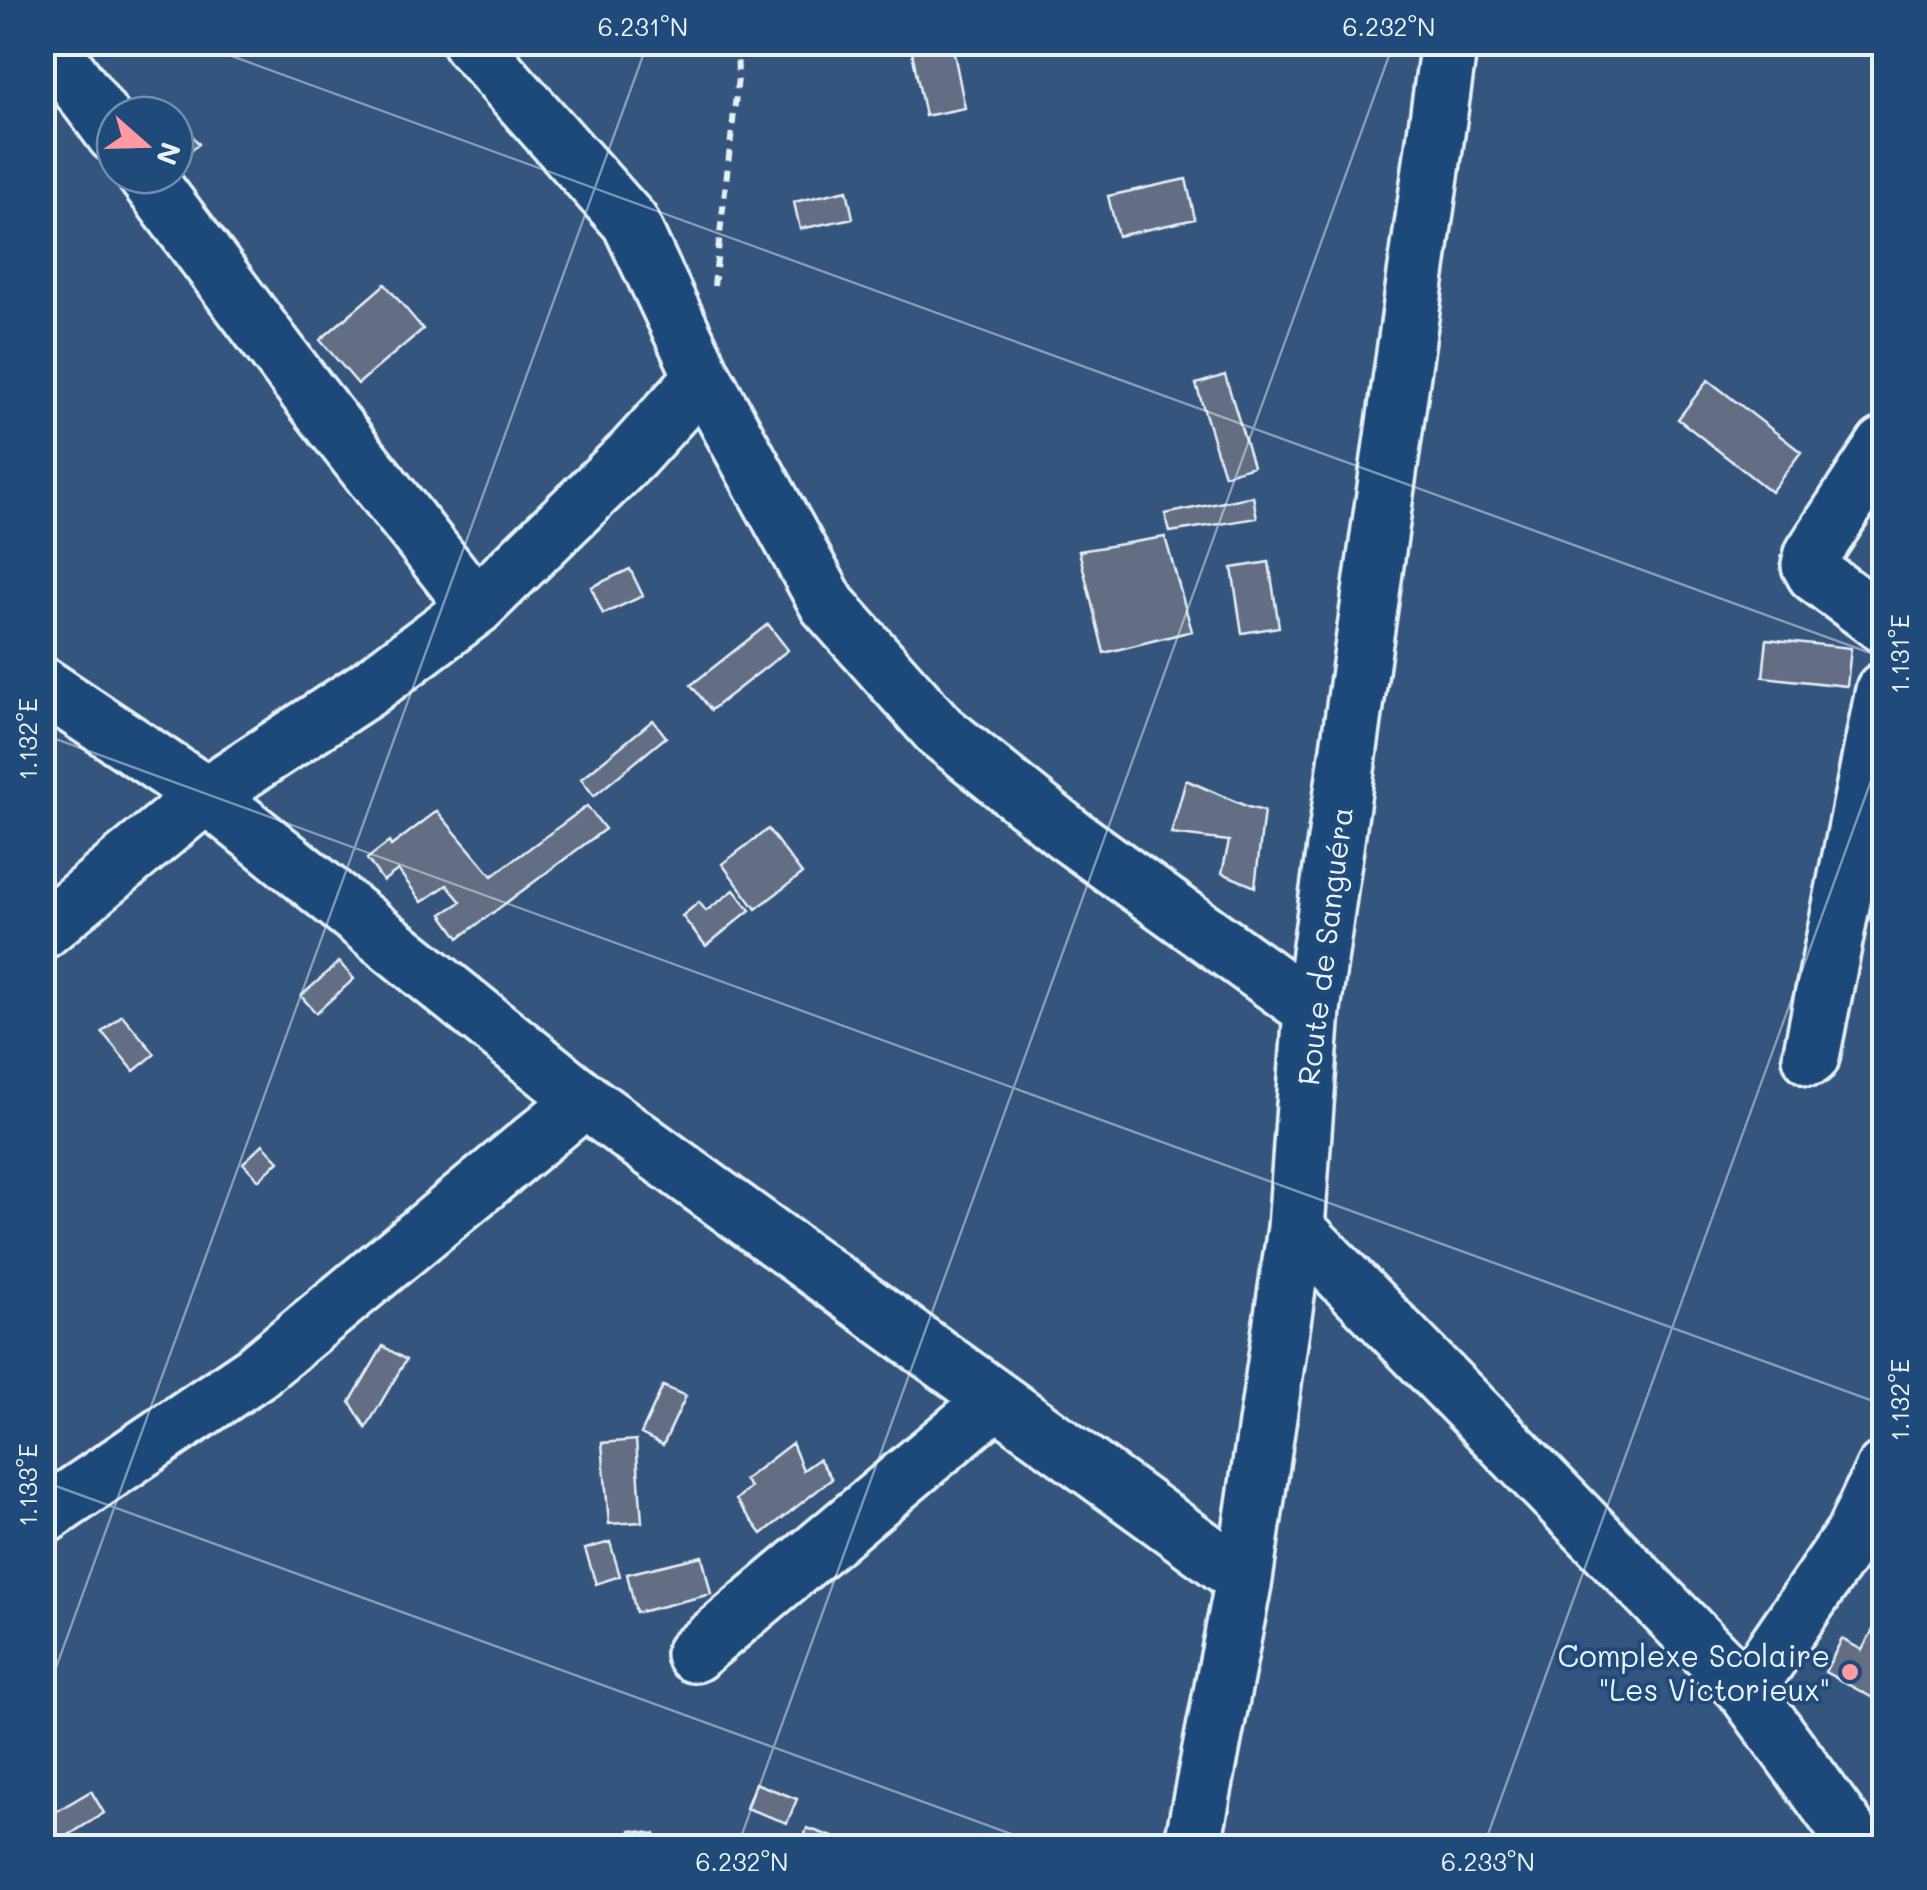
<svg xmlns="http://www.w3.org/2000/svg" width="1927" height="1890" viewBox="0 0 1927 1890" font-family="Mali,sans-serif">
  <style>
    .building { fill: #646e84; stroke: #e8f1f8; stroke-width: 2.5 }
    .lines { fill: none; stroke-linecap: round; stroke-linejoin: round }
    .minor-casing { stroke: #e8f1f8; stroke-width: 62 }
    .path { stroke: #e8f1f8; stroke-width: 6; stroke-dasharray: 10 8; stroke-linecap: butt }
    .minor { stroke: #1f4a7a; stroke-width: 55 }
    .ticks { fill: none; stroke: #e8f1f8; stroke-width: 2.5; stroke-opacity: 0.45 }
    .poi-dot { fill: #ff9aa2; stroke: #1f4a7a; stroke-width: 4 }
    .labels { text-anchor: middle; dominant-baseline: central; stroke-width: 8; stroke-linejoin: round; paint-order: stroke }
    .street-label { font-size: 30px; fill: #e8f1f8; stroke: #1f4a7a }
    .poi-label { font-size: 30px; fill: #e8f1f8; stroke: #1f4a7a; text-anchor: end }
    .neatline { fill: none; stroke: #e8f1f8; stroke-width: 4 }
    .ticks-label { font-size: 25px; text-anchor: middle; fill: #e8f1f8 }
  </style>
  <rect width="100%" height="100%" fill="#34557d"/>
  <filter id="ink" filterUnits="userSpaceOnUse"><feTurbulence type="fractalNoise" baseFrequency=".01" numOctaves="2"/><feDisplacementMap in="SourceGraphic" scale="20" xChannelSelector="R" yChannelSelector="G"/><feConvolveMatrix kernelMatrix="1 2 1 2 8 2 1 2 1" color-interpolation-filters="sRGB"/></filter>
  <g filter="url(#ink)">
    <path class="building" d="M952,43L965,108L925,116L912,52Z
      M183,124L199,144L175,162V130Z
      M1186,179L1195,219L1118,236L1108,196Z
      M847,190L853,218L800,229L794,202Z
      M385,284L423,329L358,384L320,340Z
      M1225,375L1253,466L1224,475L1196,384Z
      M1708,380L1801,452L1771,492L1678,419Z
      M1253,496L1257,518L1170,532L1165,514Z
      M1165,537L1192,631L1104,653L1079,551Z
      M1269,562L1279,627L1242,633L1232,568Z
      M630,569L643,596L603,614L591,587Z
      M768,624L788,650L711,710L691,685Z
      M1767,639L1851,648L1847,686L1763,677Z
      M653,720L666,737L594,796L581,779Z
      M1186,780L1248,807L1264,811L1255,887L1222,873L1229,841L1171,834Z
      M587,806L605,829L459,938L442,914L461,902L447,885L422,902L398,870L383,881L367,859L389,842L391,846L437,811L492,876Z
      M768,829L802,874L756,909L722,864Z
      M734,890L750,910L706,946L682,916L699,902L706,911Z
      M339,962L354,979L316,1013L301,996Z
      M122,1015L155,1054L134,1071L102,1032Z
      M263,1144L279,1161L259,1180L243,1163Z
      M383,1346L406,1360L366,1428L350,1402Z
      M663,1386L686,1396L663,1445L641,1434Z
      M636,1440L642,1522L609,1524L602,1443Z
      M792,1443L803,1470L819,1459L832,1479L762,1534L736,1500L750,1487L744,1480Z
      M610,1542L620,1576L596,1584L585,1549Z
      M702,1556L711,1594L636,1613L627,1574Z
      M1884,1609V1704L1825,1672L1842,1639L1862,1650Z
      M755,1783L797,1799L787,1823L746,1808Z
      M91,1791L104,1813L48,1848H42V1820Z
      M807,1828L833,1837L829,1848H800Z
      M631,1830L655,1834L653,1848H628Z"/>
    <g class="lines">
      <g class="minor-casing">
        <path id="minor" d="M46,42L115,135
          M470,42L630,222L703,377L828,605L940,731L1068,834L1312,1010
          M145,175L306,390L476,607
          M1884,446L1813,554L1810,565L1815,574L1884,625
          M42,685L206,795L584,1100L1244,1579
          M42,931L206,795L367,689L476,607L632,455L703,377
          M1811,1057L1884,690
          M1296,1228L1746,1691L1860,1848
          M42,1517L256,1372L584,1100
          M694,1654L996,1400
          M1746,1691L1854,1533L1884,1469
          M1192,1848L1244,1579L1296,1228L1312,1010L1449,42"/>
      </g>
      <path class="path" d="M714,286L738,78L737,42"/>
      <use href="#minor" class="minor"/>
    </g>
  </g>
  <path class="ticks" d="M193,42L1884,658M42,734L1884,1405M42,1481L1050,1848M42,1706L648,42M737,1848L1394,42M1483,1848L1884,745"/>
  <circle class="poi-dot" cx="1850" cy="1672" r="10"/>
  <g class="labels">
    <g class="street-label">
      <text transform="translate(1324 946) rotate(-83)">Route de Sanguéra</text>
    </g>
    <g class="poi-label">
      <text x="1830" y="1655">Complexe Scolaire<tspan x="1830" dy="34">"Les Victorieux"</tspan></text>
    </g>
  </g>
  <rect width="1927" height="1890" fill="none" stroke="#1f4a7a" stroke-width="110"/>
  <g transform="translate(145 145) rotate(110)"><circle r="48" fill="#1f4a7a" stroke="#6f8dac" stroke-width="2.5"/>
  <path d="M0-8L18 38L0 25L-18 38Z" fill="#ff9aa2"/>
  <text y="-15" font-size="28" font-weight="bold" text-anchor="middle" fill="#e8f1f8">N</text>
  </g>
  <rect x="55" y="55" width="1817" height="1780" class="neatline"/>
  <g class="ticks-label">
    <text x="643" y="36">6.231°N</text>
    <text x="1389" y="36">6.232°N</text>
    <text transform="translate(1900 654) rotate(-90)" y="9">1.131°E</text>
    <text transform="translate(28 739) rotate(-90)" y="9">1.132°E</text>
    <text transform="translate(1900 1400) rotate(-90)" y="9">1.132°E</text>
    <text transform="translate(28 1485) rotate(-90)" y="9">1.133°E</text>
    <text x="742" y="1871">6.232°N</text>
    <text x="1488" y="1871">6.233°N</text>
  </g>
</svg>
